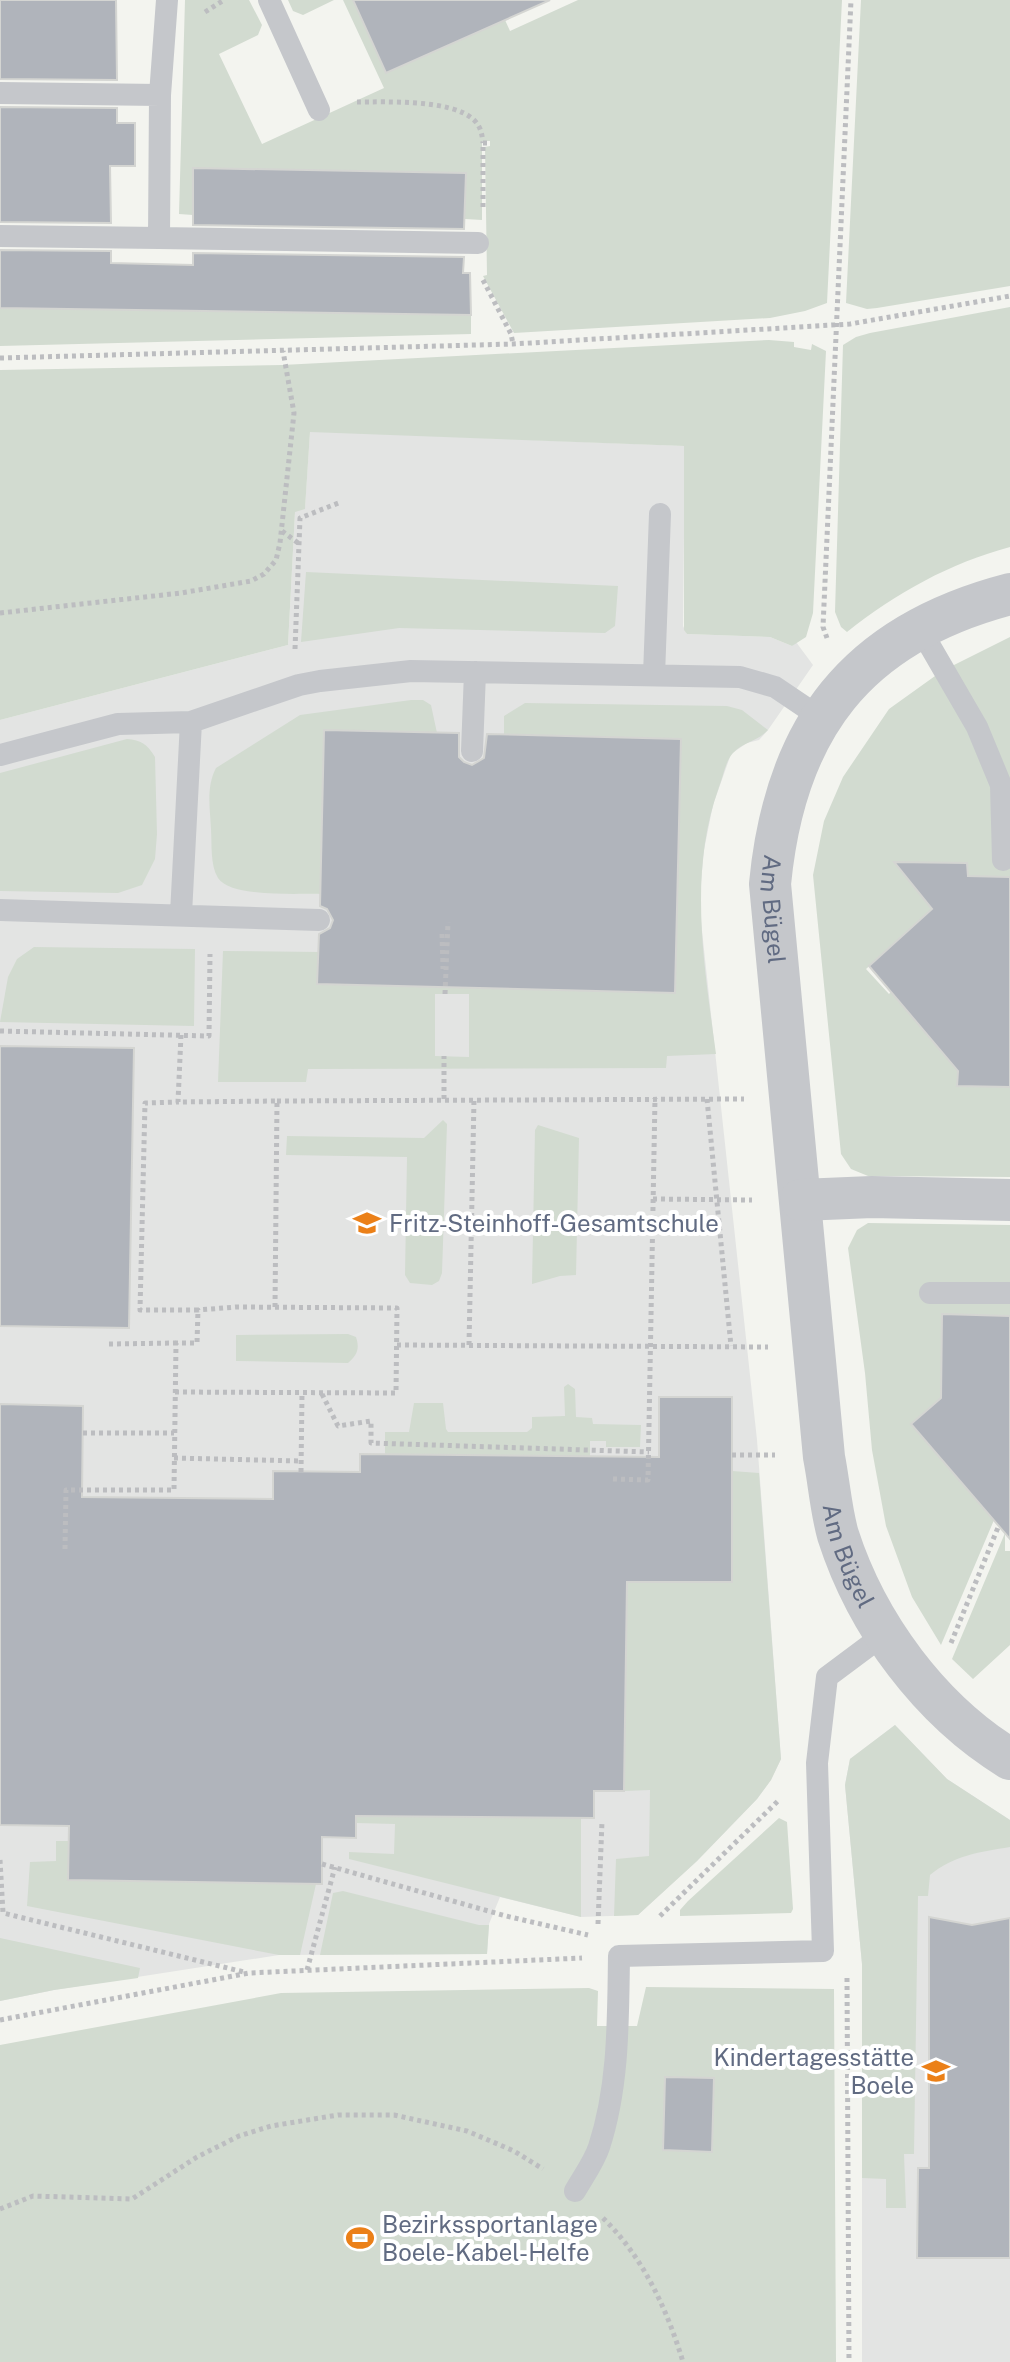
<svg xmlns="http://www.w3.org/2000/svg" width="1010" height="2362" viewBox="0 0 1010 2362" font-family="'Public Sans',sans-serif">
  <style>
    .built { fill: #e3e4e3 }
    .green { fill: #d2dbd0; fill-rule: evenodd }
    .building { fill: #b0b4bb; stroke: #d4d5d2; stroke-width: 2 }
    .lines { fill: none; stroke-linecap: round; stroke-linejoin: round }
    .path { stroke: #bcbdc0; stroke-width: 5; stroke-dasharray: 4 4; stroke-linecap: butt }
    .lane { stroke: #c5c7cb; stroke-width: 22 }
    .street { stroke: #c5c7cb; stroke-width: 42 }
    .labels { text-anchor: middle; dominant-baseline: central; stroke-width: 8; stroke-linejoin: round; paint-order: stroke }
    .street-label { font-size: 24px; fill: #616b82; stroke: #fff }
    .poi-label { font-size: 24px; fill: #616b82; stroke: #fff; text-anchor: start }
  </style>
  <rect width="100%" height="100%" fill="#f3f4ef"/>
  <path class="built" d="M310,431L685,446L683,626L687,634L770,637L792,646L796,642L813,665L768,730L759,740L747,743L731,754L713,805L704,850L699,903L757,1440L781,1759L771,1780L757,1799L697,1861L638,1915L581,1917L500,1897L489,1924L487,1954L279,1955L54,1990L0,2001V720L288,645L295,511L305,508Z
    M895,1725L947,1779L1010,1820V2362H862V1964L845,1785L850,1759Z"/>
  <path class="green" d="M185,0H249L262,25L258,35L219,54L262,144L384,88L343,0H353L386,73L505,20L510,31L578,0H842L827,303L805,311L770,318L514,333L483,276L487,275L485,147L490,146V141H482V220L465,219V173L194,168L193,215L179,214Z
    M288,0H334L303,15L293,11Z
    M861,0H1010V286L877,308L867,309L846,303Z
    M1010,307V547C950,563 896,593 847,632L841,627L835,612L843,345L856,337L870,333Z
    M0,308L471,315V334L0,346Z
    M769,340L794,342V347L811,350L812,344L826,351L813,613L806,637L792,646L770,637L687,634L684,630V446L310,432L305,509L295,512L288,645L0,720V370L282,365Z
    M306,572L618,586L615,626L605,633L399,628L301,642Z
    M1010,637V877L968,876L966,863L914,862V887L941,919H921L866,969L889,994L897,985C914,1018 924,1040 958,1057V1086L1010,1087V1177L868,1176L851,1169L841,1154L813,875L824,821L843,777L889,709L942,671Z
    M411,700H423L431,705L437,733L324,731L320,894C297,893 231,898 218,878C210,865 212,844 211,829C210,808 206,787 216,768L300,715Z
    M525,703L727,706L742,710L768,730C758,741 743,742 733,753C726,760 723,777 719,787C688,873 704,965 716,1054L667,1056L666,1068L308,1069L306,1082H218L223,951L319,952L318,984L674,993L681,739L504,735V716ZM435,994H469V1057L435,1056Z
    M127,739C141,740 147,744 155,757L157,834L155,859L142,885L118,893L0,891V773Z
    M34,947L195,949L194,1026L0,1022L8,977L17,959Z
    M443,1120L447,1124L442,1273L439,1281L432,1285L410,1283L405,1275L407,1157L286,1155L287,1136L424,1138Z
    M538,1125L579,1138L576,1275L560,1276L532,1284L535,1130Z
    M868,1223L1010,1225V1335L1009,1316L942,1314L941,1348L954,1349L961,1380L911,1424L994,1520L941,1645L912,1597L886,1526L872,1450L865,1373L848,1248L857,1230Z
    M348,1334L356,1337C360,1349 357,1355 348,1363L236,1361V1335Z
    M568,1384L575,1389L576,1417L592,1418L593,1424L641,1425L640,1447H606V1441H590V1457L385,1454V1432H409L414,1403H443L446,1429L448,1432H527L532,1428V1417L565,1416L564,1387Z
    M732,1471L759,1473L781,1759L771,1780L757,1799L697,1861L638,1915L614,1916L616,1859L649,1856L650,1790L624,1791L628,1504Z
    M1005,1533V1551H1010V1645L973,1679L952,1659Z
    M895,1725L947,1779L1010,1820V1847C980,1852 954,1855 930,1875L928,1896H918L914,2154H904L906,2208H886V2179L862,2178V1964L845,1785L850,1759Z
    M356,1816L581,1818V1917L349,1859V1852L394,1854L395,1824L356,1823Z
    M779,1818L787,1822L793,1909L791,1913L680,1916V1910L688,1901Z
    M56,1841H69V1880L316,1884L300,1955H279L27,1906L30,1862L56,1861Z
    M343,1891L479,1925H489L487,1954L320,1955L333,1893Z
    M0,1938L140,1968L138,1978L54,1990L0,2001Z
    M646,1987L834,1989L836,2362H0V2045L281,1993L589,1988L598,1991L597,2026H637Z"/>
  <path class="building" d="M0,0H116L117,80L0,79Z
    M353,0H550L386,73Z
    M0,107L117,108V123H135V166H110L111,223L0,222Z
    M193,168L466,173L464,229L193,225Z
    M0,250L111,251V263L193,265V253L464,257L463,273H470L471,315L0,308Z
    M324,730L459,733V757L464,762L472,765L484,758L487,734L681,739L675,993L317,984L319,934L330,928L333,920L327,909L320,906Z
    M894,862L967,863L968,876L1010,877V1087L957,1086L958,1071L869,966L932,909Z
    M0,1046L134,1048L129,1328L0,1326Z
    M942,1314L1010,1316V1539L911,1424L941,1398Z
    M659,1397H732V1582H627L624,1791H594V1818L356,1816V1838L322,1837V1884L68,1880L69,1826L0,1825V1404L83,1406L82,1497L273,1499V1471L360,1472V1454L659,1457Z
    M929,1917L972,1925L1010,1918V2258H917L918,2168H929Z
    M665,2077L714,2078L712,2152L663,2150Z"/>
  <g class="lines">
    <path class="path" d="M205,12L224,0
      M357,102C386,102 452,99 474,120C481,127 482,134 483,143
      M483,207V143H490
      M483,280L511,334L513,344
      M0,358L513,344L850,324L1010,296
      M282,531L298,543
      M0,613L181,593L251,581L264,574L276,560L280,543L294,413L283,351
      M827,638L823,627L851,0
      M295,649L300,518L341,502
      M442,934L443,969
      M445,994L448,922
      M0,1031L209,1036L210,954
      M181,1035L178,1102L277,1101L275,1307
      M444,1099V1056
      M707,1099L731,1346
      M277,1101L744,1099
      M653,1199L752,1200
      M109,1344L176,1343
      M397,1345L768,1347
      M469,1345L474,1099
      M175,1392L396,1393L397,1308L236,1307L198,1310
      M322,1394L338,1426L371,1421V1443L649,1452
      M83,1433H174
      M732,1455H775
      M174,1458L301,1461
      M301,1472L302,1394
      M613,1479L648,1480L655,1098
      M65,1549L66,1490H174L176,1343H197L198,1310H140L145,1103L178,1102
      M951,1643L999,1525
      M0,1860L3,1913L244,1972
      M322,1864L506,1916L588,1935
      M660,1916L779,1800
      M598,1924L602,1821
      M307,1970L335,1867
      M847,1978L849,2362
      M0,2020L249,1973L582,1958
      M0,2209L33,2196L132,2199L197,2157L239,2136L271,2126L338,2115H394L467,2131L514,2151L543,2169
      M603,2218C643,2257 667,2309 683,2362"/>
    <path class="lane" d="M167,0L160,95L159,238L478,243
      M269,0L319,110
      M0,93L160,95
      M0,236L159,238
      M919,627L977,727L1001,785L1003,860
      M654,675L660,514
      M472,751L475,672
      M0,755L118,724L191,722L299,685L320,681L411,671L740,677L775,687L821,718
      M0,910L319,920
      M181,914L191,722
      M930,1293H1010
      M575,2191C583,2177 594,2162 599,2147C619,2086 618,2020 619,1956L823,1951L817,1763L827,1677L886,1633"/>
    <g class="street">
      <path id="s1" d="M1010,594C856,634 785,728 770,884L824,1457C829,1482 831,1511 838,1535C867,1625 930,1710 1010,1759"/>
      <path d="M801,1200L872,1197L1010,1200"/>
    </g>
  </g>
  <defs>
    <g id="school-bare" transform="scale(2.16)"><path d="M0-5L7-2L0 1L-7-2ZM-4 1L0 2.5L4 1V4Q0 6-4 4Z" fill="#eb8018" stroke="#fff" stroke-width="2.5" paint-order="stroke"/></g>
    <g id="stadium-bare" transform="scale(2.16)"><path d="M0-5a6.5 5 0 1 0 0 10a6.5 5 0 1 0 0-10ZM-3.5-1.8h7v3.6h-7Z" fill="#eb8018" stroke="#fff" stroke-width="2.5" paint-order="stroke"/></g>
  </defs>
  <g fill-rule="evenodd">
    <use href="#school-bare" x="367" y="1223"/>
    <use href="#school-bare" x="936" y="2071"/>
    <use href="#stadium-bare" x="360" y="2238"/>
  </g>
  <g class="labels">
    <g class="street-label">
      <text stroke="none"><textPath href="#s1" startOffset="432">Am Bügel</textPath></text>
      <text stroke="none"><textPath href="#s1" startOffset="1084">Am Bügel</textPath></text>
    </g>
    <g class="poi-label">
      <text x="389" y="1223">Fritz-Steinhoff-Gesamtschule</text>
      <text x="914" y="2057" text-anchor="end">Kindertagesstätte<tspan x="914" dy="28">Boele</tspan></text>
      <text x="382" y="2224">Bezirkssportanlage<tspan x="382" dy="28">Boele-Kabel-Helfe</tspan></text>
    </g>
  </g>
</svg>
